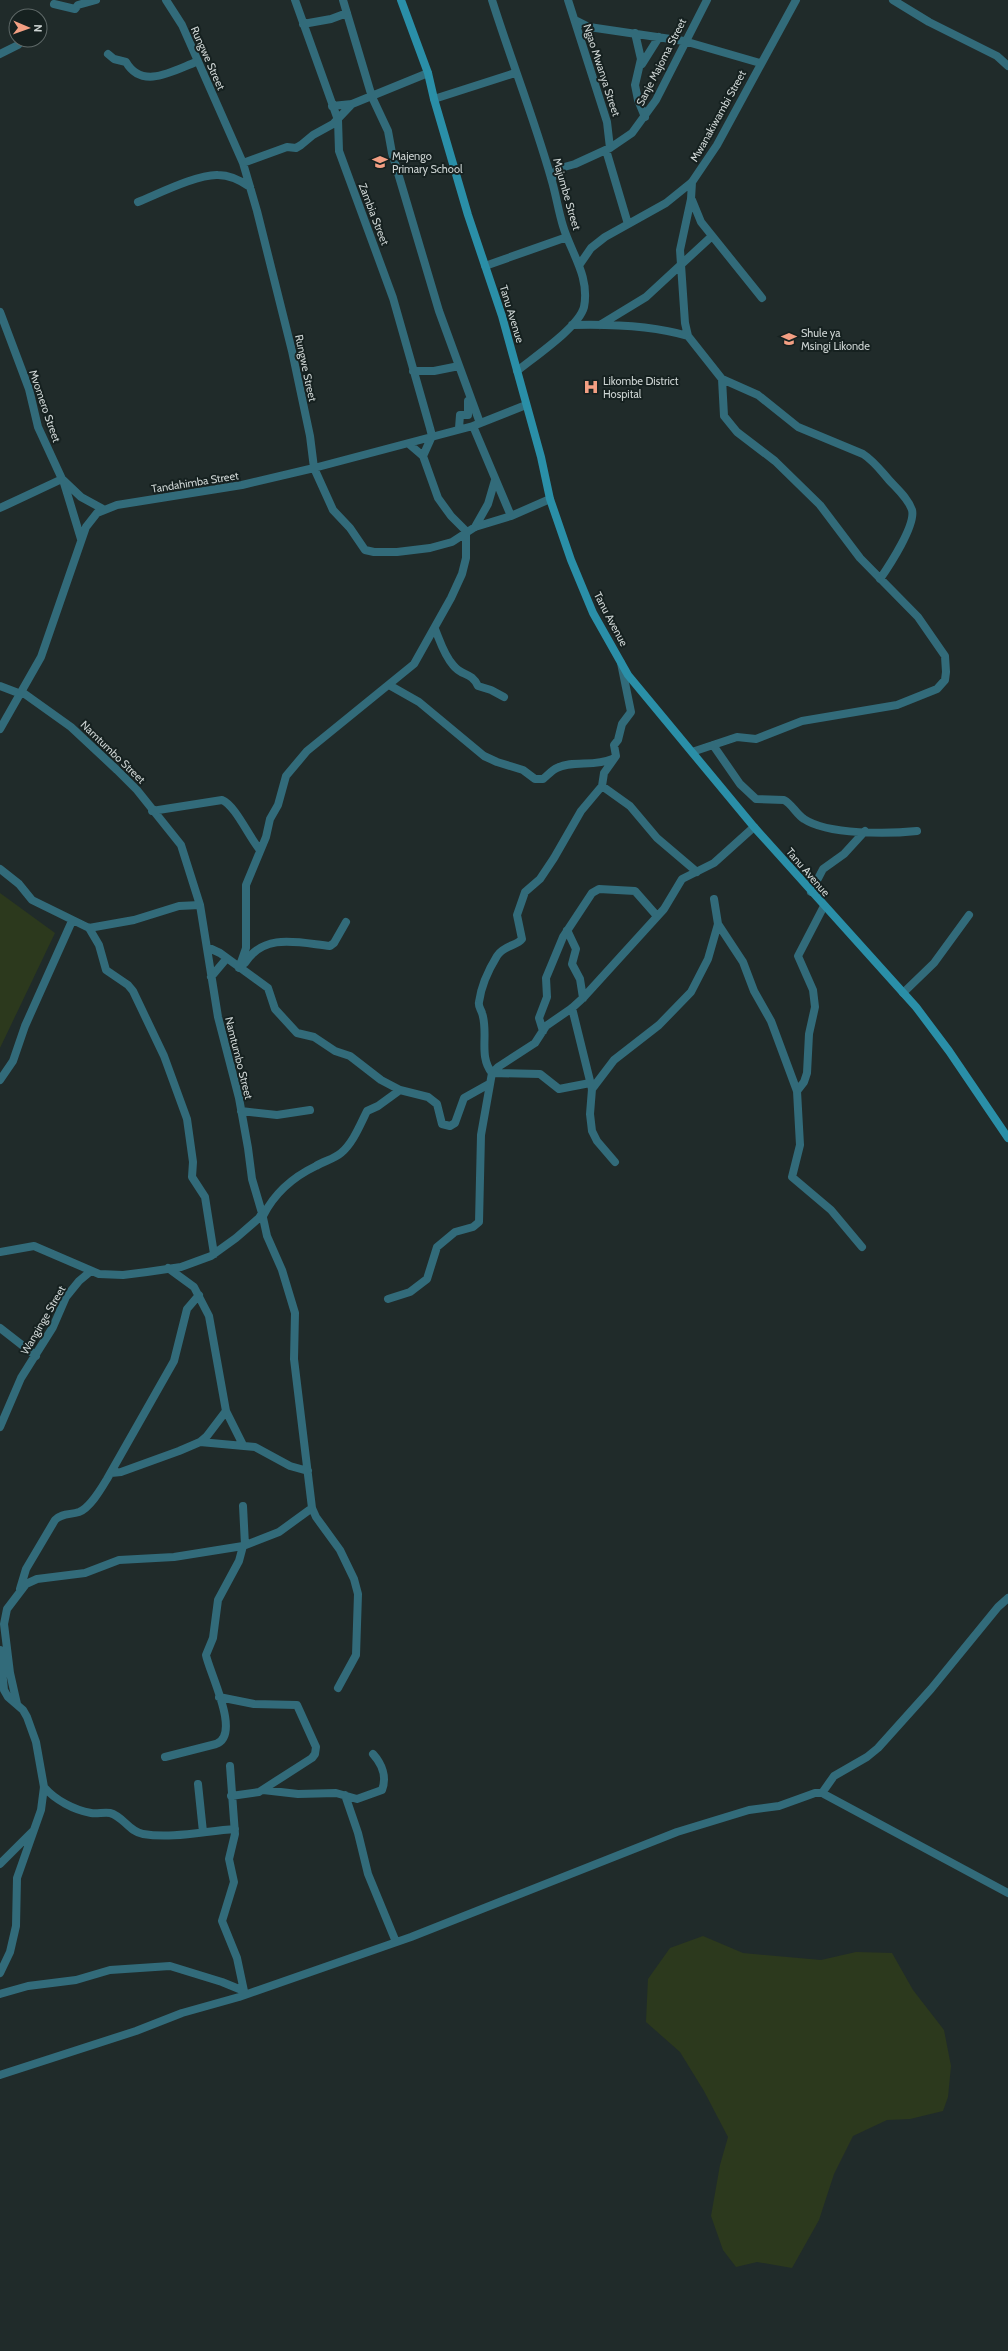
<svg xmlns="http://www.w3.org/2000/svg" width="1008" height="2351" viewBox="0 0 1008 2351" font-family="Cabin,sans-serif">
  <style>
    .green { fill: #2c391d }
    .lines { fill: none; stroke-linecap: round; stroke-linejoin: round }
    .street { stroke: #326b7a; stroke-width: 8 }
    .secondary { stroke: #2a8fa8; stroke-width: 8 }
    .labels { text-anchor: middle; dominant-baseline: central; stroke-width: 4; stroke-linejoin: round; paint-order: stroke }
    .street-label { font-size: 11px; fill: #cdd4d3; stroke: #162120 }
    .poi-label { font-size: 11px; fill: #cdd4d3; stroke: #162120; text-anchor: start }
  </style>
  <rect width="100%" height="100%" fill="#202b2a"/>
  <path class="green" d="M0,893L55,933L0,1048Z
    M703,1936L743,1953L821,1960L856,1952L892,1953L913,1990L944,2030L951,2066L948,2097L943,2111L910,2119L887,2120L853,2136L834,2174L819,2220L792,2268L757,2262L736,2267L723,2250L711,2216L720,2165L728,2137L704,2091L680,2052L646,2022L648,1979L670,1948Z"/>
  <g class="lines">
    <path class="street" d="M166,0L182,25L243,163L257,211L292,351L310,436L314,468L333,510L350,528L365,550L374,552H397L430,548L452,542L475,527L511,516L550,499
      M295,0L338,120L339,151L393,298L430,428L432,436L423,456
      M343,0L372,97L388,131L392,153L439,311L480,423
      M492,0C511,60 534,118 551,178C556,194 558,210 563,226C571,253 590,276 584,307C579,327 534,357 517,371
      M568,0L607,122L610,148
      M893,0L929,22L997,56L1008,66
      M54,4L75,9L78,5L96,0
      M575,20L589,27L684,41L760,63
      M303,24L331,19L347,13
      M635,33L641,59L635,85L638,100L645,117
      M0,54L18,45L23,40
      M108,54L114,59L126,62C142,90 173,71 196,62
      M642,64L659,37
      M434,99L515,73
      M332,106L352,104L428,73
      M606,150L628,224
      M243,163L287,147L296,148L301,145L313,135L333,124L352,104
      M552,179L557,169L575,164L610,148L632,133L656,100L707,0
      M692,200L701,222L762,298
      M138,202C158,194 198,174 218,175C230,175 240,180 250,187
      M580,264L591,248L605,237L666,203L692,182L717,145L796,0
      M485,266L567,237
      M0,312L29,389L38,427L62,479L81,497L103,509
      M572,325C610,324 651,325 688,336
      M600,325L646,297L712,236
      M413,371H434L459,366
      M722,379L758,395L798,427L863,454C874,461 881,471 889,480C897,489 908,498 912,510C916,525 889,566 880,579
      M473,426L511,516
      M459,428L460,415H468V401
      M64,483L81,539
      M0,508L62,479
      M475,527L488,504L495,480
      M435,629C440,641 444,655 453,665C462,677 471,671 478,686L491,690L504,697
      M389,685L419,702L484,756L497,762L523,770L535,779H543C547,776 552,770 557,768C572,760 595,767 612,759
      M0,686L21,694
      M0,729L41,657L86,527L97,513L117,505L242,485L314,468L473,426L526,405
      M713,745L740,784L756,799L784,800C792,804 796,814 804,819C828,835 889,834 917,831
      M692,752L737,737L756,739L802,721L897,705L937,689L945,680L946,672L945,656L918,617L860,558L820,505L775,461L737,432L724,416L722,379L688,336L685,323L680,250L691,199L692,182
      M602,786L630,806L657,838L697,872
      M152,811L222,800C235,805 249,837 260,850
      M0,869L19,884L32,900L89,928L134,920L179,906L200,905
      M811,892L823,869L844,854L865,831
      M714,899L718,924L743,962L754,991L771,1021L797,1091L800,1145L792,1177L831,1210L862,1247
      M89,928L99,945L106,970L128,985L133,991L164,1056L187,1119L193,1162L192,1177L205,1197L214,1254
      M567,930L576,949L572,964L580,979L583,998
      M207,947L220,953L268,988L275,1009L297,1033L314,1037L335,1051L350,1056L381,1080L400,1090
      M245,963C264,932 300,943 330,946L334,943L346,922
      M239,968L246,948V885L266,837L270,819L278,805L286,776L307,751L414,664L451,598L462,574L466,558V531L451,516L438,498L423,456L409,444
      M211,977L227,958
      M903,993L934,963L969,915
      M572,1008L592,1089L590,1114L592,1131L597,1141L615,1162
      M543,1031L539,1018L547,997L546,978L563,937L592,893L599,889L635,891L657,916
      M0,1080L13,1061L25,1026L72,921
      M590,1083L559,1089L540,1074L492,1073C478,1056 489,1033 482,1013C481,1009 478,1007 479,1002C481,987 489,969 497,956C504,945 517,946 522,939L517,915L525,892L540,879L554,858L581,811L602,786L604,773L616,756L614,745L618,740L622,724L631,712L621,663
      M592,1089L614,1060L659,1025L691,992L708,959L718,924
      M797,1091L804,1082L807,1073L809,1034L815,1007L813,990L798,956L824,906
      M241,1111L277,1115L310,1110
      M262,1213L267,1236L282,1270L295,1313L294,1359L312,1508L316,1517L340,1550L354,1579L358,1594L356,1655L338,1688
      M263,1216C275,1192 293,1177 316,1166C324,1161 334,1159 341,1153C353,1143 360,1125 367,1111L378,1106L400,1090L428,1097L437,1104L442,1124L450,1126L455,1123L464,1098L489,1084
      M0,1252L34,1246L99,1274L123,1275L147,1272L181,1267L211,1256L236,1238L259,1218L262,1213L252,1179L248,1148L239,1098L218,1017L200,905L181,845L137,790L117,770L71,727L22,692
      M168,1268L194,1287L209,1316L226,1411L243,1445
      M388,1299L410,1292L427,1279L437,1247L455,1232L473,1227L479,1222L481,1135L492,1073L498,1067L535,1043L546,1026L572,1008L583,998L664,909L682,879L714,863L754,827
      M0,1328L36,1356
      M0,1427L21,1378L53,1327L66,1297L79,1281L91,1271
      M200,1442L255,1447L290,1466L308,1471
      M111,1473L121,1472L179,1451L200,1442L207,1436L226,1411
      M243,1506L245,1545
      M20,1589L26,1569L55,1520C62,1513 70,1515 79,1512C90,1508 101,1489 107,1479L174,1361L187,1309L199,1295
      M0,1650L4,1690L8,1697L23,1710L27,1717L36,1742L44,1787L41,1810L17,1878L16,1926L10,1952L0,1973
      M219,1697L254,1704L297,1705L316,1747L315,1754L312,1758L259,1792L231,1796
      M17,1704L10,1673L4,1624L7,1609L26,1584L37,1579L85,1573L119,1560L174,1557L243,1546L279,1532L312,1508
      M165,1757L216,1744C242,1735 209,1672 206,1655L213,1638L218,1600L239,1561L243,1546
      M230,1766L235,1834L229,1859L234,1882L222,1921L237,1958L244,1991L243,1995
      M198,1784L203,1832
      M44,1787C55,1800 74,1810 91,1813C97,1814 104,1812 110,1813C123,1816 129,1832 143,1834C172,1839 205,1831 235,1829
      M263,1790L298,1794L336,1793L357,1799L382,1790C387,1777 382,1764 373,1754
      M822,1793L834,1776L867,1757L878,1748L931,1689L998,1607L1008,1598
      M345,1795L358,1833L368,1874L396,1942
      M0,1864L33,1831
      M0,1994L28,1986L76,1980L110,1970L170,1966L222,1982L244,1991
      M0,2075L136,2031L182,2013L239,1997L411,1937L677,1832L749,1810L779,1806L815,1793H822L1008,1893"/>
    <path class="secondary" d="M401,0L428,73L434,99L468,215L502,316L541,457L550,499L571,560L593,613L628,675L754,827L916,1007L949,1051L1008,1138"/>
  </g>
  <defs>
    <g id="school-bare" transform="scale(1.2)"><path d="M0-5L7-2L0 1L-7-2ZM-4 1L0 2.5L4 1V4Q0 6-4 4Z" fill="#f39f83" stroke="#162120" stroke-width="2.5" paint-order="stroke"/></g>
    <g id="hospital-bare" transform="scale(1.2)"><path d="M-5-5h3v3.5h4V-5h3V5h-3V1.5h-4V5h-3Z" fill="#f39f83" stroke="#162120" stroke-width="2.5" paint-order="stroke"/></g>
  </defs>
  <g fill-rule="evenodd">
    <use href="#school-bare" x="380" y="162"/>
    <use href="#school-bare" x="789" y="339"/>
    <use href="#hospital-bare" x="591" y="387"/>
  </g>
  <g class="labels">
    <g class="street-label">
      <text transform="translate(208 58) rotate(66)">Rungwe Street</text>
      <text transform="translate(661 62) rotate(-63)">Sanje Majoma Street</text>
      <text transform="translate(602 70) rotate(72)">Ngao Mwanya Street</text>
      <text transform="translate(718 116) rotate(-61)">Mwanakiwambi Street</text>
      <text transform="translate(567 194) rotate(74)">Majumbe Street</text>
      <text transform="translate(374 214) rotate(69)">Zambia Street</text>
      <text transform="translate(512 314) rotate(73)">Tanu Avenue</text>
      <text transform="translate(306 368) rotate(78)">Rungwe Street</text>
      <text transform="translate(45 406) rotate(71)">Mvomero Street</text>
      <text transform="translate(195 482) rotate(-9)">Tandahimba Street</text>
      <text transform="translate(611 619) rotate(62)">Tanu Avenue</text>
      <text transform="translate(113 752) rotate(44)">Namtumbo Street</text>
      <text transform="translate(808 872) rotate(49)">Tanu Avenue</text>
      <text transform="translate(239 1058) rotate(76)">Namtumbo Street</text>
      <text transform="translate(43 1320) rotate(-60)">Wanginge Street</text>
    </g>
    <g class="poi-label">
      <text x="392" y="156">Majengo<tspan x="392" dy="13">Primary School</tspan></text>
      <text x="801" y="333">Shule ya<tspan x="801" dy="13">Msingi Likonde</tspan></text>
      <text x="603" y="381">Likombe District<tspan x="603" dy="13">Hospital</tspan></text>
    </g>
  </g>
  <g transform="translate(28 28) rotate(92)"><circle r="19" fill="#162120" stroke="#5f6968"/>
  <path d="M0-3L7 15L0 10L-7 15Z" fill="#f39f83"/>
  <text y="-6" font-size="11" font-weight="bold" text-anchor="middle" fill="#cdd4d3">N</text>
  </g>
</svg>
